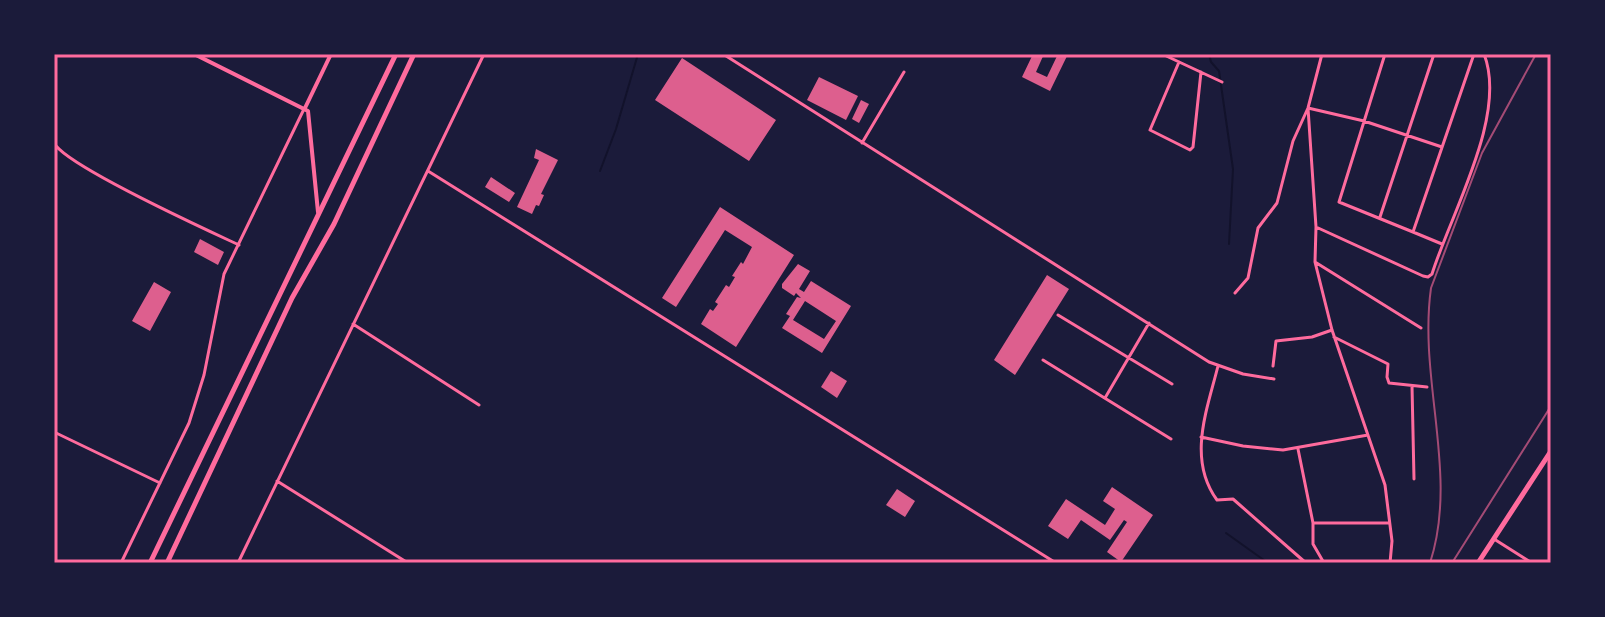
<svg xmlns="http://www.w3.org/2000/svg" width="1605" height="617" viewBox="0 0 1605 617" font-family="Manrope,sans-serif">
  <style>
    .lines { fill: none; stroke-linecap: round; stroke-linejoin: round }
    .stream { stroke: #12122b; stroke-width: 2 }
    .building { fill: #dd5f8e; fill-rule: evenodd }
    .minor { stroke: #ff6b9d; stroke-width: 3 }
    .tertiary { stroke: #ff6b9d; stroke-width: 4 }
    .primary { stroke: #ff6b9d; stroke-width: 5 }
    .trunk { stroke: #ff6b9d; stroke-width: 5 }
    .rail { stroke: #a44b75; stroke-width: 2 }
    .neatline { fill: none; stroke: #ff6b9d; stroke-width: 3 }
  </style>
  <rect width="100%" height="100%" fill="#1b1b3a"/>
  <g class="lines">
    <path class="stream" d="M1209,54L1211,62L1219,71L1233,169L1229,244
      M600,171L616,129L638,54
      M1226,533L1268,563"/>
  </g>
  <path class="building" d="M1033,54H1044L1036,72L1047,77L1058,54H1068L1050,91L1022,77Z
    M682,58L776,120L749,161L655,100Z
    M819,77L858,96L846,120L807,100Z
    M861,100L869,104L859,123L852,119Z
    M536,149L558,160L541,194L544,195L539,206L536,205L532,214L517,207L539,160L534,158Z
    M491,177L515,193L509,202L485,187Z
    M720,207L794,255L736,347L701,324L710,309L713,311L718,304L715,302L726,285L729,287L735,277L732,276L741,262L743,264L752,247L725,230L676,307L662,298Z
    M200,239L224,252L218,265L194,252Z
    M798,264L810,271L799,289L804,292L811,281L851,306L822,353L782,328L790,316L786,314L797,297L801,298L796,293L794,296L782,288V284ZM805,301L836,321L824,339L793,320Z
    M1047,275L1069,289L1015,375L994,360Z
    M154,282L171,292L150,331L132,321Z
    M831,371L847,381L837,398L821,387Z
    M1112,487L1153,515L1121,562L1107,552L1127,522L1124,520L1110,540L1081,520L1068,539L1048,526L1066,499L1105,525L1115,509L1103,501Z
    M897,489L915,501L905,517L886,505Z"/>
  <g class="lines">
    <path class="minor" d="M723,54L1209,362L1243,374L1274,379
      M1162,54L1222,82
      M1385,54L1339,202L1413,232
      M1179,62L1150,130L1190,150L1193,147L1201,72
      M1308,108L1316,227L1315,262L1332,330L1385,485L1392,541L1390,563
      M1308,108L1364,121L1442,147
      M54,143C66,166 207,230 239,245
      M862,143L904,72
      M428,171L1056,563
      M1380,217L1434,54
      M1316,227L1423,276L1428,277L1432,274C1451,213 1508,115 1484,54
      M1442,244L1413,232L1474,54
      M1315,262L1421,328
      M1235,293L1248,278L1258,228L1277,203L1293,141L1308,108L1322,54
      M1058,315L1172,384
      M353,324L479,405
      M1334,337L1388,364L1387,377L1389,383L1427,387
      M1043,360L1171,439
      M1218,366C1207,410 1187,459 1217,500L1233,499L1306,563
      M1273,366L1276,341L1312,337L1332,330
      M1412,386L1414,479
      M1105,398L1149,323
      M54,432L160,483
      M1201,437L1243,446L1283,450L1368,435
      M1298,449L1313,523V544L1324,563
      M277,481L408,563
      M1313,523H1389
      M1494,539L1532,563
      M121,563L189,423L204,375L224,274L304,109
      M238,563L484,54"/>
    <path class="tertiary" d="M194,54L308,111L318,212
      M305,108L331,54"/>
    <path class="primary" d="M1478,563L1551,451"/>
    <path class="trunk" d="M150,563L396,54
      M167,563L292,298L334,224L414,54"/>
    <path class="rail" d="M1430,563C1459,474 1418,380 1431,288L1482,153L1536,54
      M1452,563L1551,406"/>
  </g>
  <rect width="1605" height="617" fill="none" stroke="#1b1b3a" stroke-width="112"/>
  <rect x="56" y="56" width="1493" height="505" class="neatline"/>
</svg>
